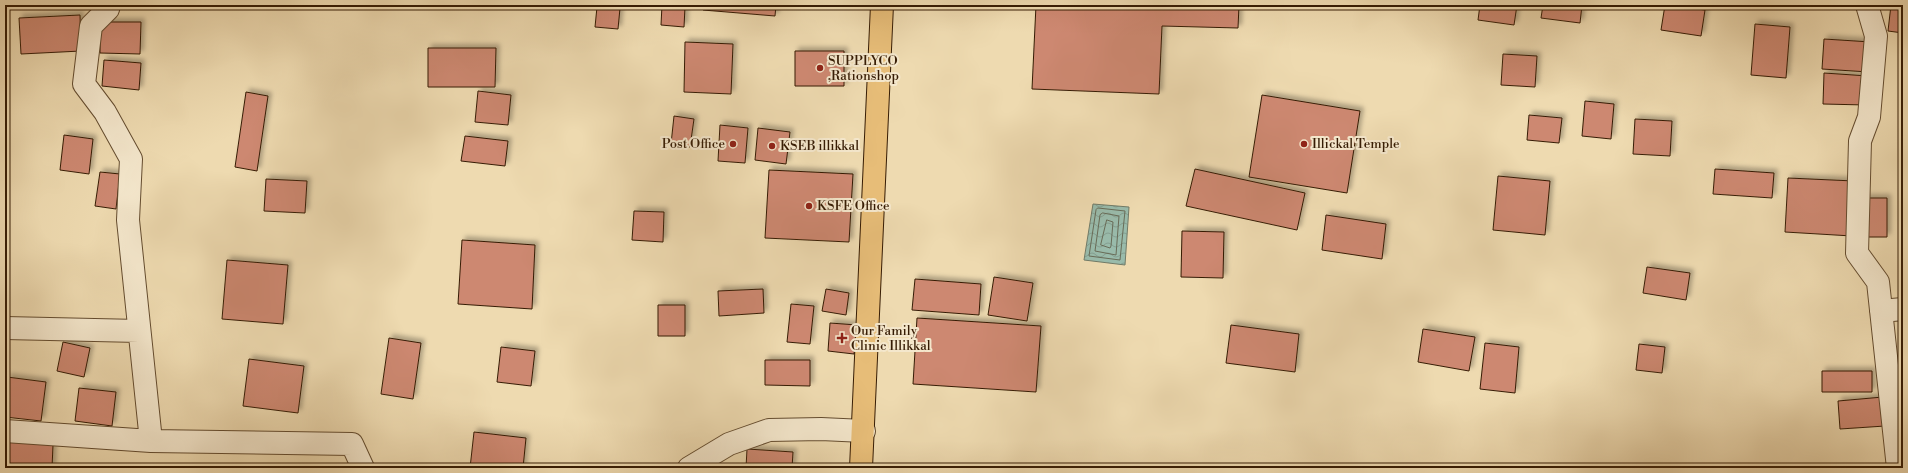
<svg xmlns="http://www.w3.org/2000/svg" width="1908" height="473" viewBox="0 0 1908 473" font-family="'Libre Bodoni',serif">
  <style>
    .water { fill: url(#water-waves); stroke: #717b68 }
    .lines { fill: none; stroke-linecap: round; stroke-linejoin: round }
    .shore { stroke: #686c58; stroke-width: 1 }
    .building { fill: #cd8871; stroke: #361c04; filter: url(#shadow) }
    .minor-casing { stroke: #644c2f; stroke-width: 24 }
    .major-casing { stroke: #361c04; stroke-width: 24 }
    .minor { stroke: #f4e7cc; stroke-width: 22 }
    .major { stroke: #e7bd78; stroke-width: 22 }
    .poi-dot { fill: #8f2418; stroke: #f4e7cc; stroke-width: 1.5 }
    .labels { text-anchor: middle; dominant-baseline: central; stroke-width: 4; stroke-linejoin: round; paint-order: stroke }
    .poi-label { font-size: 13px; fill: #361c04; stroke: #f4e7cc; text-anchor: start }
  </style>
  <defs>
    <pattern id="water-waves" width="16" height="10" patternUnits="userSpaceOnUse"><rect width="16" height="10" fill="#99bbab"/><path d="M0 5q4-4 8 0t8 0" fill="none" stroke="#84a092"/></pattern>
    <filter id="shadow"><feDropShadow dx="3.5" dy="-3.5" stdDeviation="2" flood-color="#0004"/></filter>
  </defs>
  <rect width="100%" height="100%" fill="#eedab0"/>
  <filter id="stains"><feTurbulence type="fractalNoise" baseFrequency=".005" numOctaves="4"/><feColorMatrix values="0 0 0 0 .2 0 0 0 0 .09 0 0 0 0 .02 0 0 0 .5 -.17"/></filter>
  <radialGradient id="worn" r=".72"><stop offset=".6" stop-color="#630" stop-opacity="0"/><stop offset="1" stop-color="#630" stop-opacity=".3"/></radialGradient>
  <path class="water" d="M1093,204L1129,207L1125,265L1084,260Z"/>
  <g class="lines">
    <path class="shore" d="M1098,208L1125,211L1120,260L1089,256L1096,210Z
      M1103,213L1119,216L1116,255L1095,251L1100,215Z
      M1107,220L1113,222L1111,246L1110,248L1101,245Z"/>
  </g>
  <path class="building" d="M662,5H697V7H685L684,27L661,25Z
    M703,5H776L775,16L703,10Z
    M1036,5H1239L1238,28L1162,26L1159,94L1032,89Z
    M1480,5H1517L1514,25L1478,20Z
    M1543,5H1582L1580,23L1541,18Z
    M1665,5L1705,10L1701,36L1661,30Z
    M1891,5H1903V33L1888,31Z
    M597,7L620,8L618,29L595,27Z
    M80,15L81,51L21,54L19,18Z
    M100,22H141L140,54L100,53Z
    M1755,24L1790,27L1786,78L1751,75Z
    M1824,39L1871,42L1869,72L1822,69Z
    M685,42L733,44L731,94L684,92Z
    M428,48H496L495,87H428Z
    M795,51H844V86H795Z
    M1503,54L1537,56L1535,87L1501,85Z
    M104,60L141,63L139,90L102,86Z
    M1824,73L1868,76L1866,105L1823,104Z
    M478,91L511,95L508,125L475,122Z
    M246,92L268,96L257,171L235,167Z
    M1262,95L1360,111L1347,193L1249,177Z
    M1585,101L1614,104L1611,139L1582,136Z
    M1529,115L1562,118L1559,143L1527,140Z
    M674,116L694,119L690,147L671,144Z
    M1635,119L1672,121L1670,156L1633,154Z
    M720,125L748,128L745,163L718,161Z
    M758,128L790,132L786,164L755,160Z
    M64,135L93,139L89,174L60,170Z
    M465,136L508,141L505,166L461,161Z
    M1195,169L1305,193L1297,230L1186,206Z
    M1715,169L1774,173L1772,198L1713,194Z
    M769,170L853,174L849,242L765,238Z
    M100,172L120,174L116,209L95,206Z
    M1498,176L1550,181L1545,235L1493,230Z
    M1788,178L1854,181L1852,236L1785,232Z
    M266,179L307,181L305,213L264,211Z
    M1862,198H1887V237H1862Z
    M634,211L664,212L663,242L632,240Z
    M1326,215L1386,224L1382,259L1322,250Z
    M1182,231L1224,232L1223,278L1181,277Z
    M462,240L535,245L532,309L458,304Z
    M227,260L288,265L283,324L222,319Z
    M1647,267L1690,273L1686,300L1643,293Z
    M994,277L1033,283L1027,321L988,315Z
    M915,279L981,284L979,315L912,310Z
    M763,289L764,313L719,316L718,291Z
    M826,289L849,293L846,315L822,311Z
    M791,304L814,306L810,344L787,342Z
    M658,305H685V336H658Z
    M917,318L1041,326L1036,392L913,384Z
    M830,323L857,325L854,354L828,351Z
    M1231,325L1299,334L1295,372L1226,363Z
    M1423,329L1475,337L1469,371L1418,362Z
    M389,338L421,343L413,399L381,394Z
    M63,342L90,348L84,377L57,371Z
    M1485,343L1519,347L1515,393L1480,389Z
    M1639,344L1665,347L1662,373L1636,370Z
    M501,347L535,351L531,386L497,382Z
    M249,359L304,366L298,413L243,406Z
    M765,360H810V386L765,385Z
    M1822,371H1872V392H1822Z
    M7,377L46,382L41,421L5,417Z
    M79,388L116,392L112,426L75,421Z
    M1883,397L1885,426L1840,429L1838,401Z
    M474,432L526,438L523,468H470Z
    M9,441L53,445L52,468H7Z
    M747,449L793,452L792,468H746Z"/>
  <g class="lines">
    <g class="minor-casing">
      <path id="minor" d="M109,5L108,9L91,26L84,84L105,112L131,159L128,220L151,441L352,444L363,468
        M1867,5L1876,36L1869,117L1860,141L1857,253L1878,282L1898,468
        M1881,311L1903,309
        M5,328L139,331
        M5,431L151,441
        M689,468L729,444L769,430L821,429L864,431"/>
    </g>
    <g class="major-casing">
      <path id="major" d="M861,468L882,5"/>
    </g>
    <use href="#minor" class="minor"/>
    <use href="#major" class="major"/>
  </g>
  <g class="poi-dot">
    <circle cx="820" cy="68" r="4"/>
    <circle cx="733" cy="144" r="4"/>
    <circle cx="1304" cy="144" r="4"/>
    <circle cx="772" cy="146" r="4"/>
    <circle cx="809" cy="206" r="4"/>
    <path d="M840 332h4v4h4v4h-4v4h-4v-4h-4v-4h4z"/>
  </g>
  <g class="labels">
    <g class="poi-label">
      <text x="828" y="61">SUPPLYCO<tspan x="828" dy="15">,Rationshop</tspan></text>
      <text x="725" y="144" text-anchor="end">Post Office</text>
      <text x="1312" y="144">Illickal Temple</text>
      <text x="780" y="146">KSEB illikkal</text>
      <text x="817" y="206">KSFE Office</text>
      <text x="851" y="331">Our Family<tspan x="851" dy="15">Clinic Illikkal</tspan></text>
    </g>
  </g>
  <rect width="1908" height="473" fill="none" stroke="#eedab0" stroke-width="20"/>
  <rect x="6" y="6" width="1896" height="461" fill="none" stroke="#361c04" stroke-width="2"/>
  <rect x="10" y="10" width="1888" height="453" fill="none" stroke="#361c04"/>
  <rect width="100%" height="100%" filter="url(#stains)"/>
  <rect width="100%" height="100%" fill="url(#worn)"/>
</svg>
